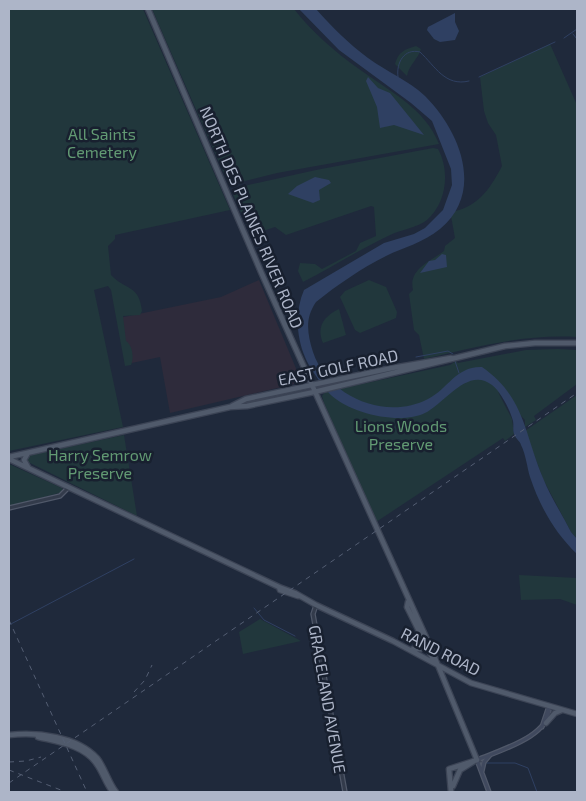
<svg xmlns="http://www.w3.org/2000/svg" width="586" height="801" viewBox="0 0 586 801" font-family="'Exo 2',sans-serif">
  <style>
    .medical { fill: #2e2b3b }
    .green { fill: #21373c }
    .water { fill: #2f4062 }
    .lines { fill: none; stroke-linecap: round; stroke-linejoin: round }
    .stream { stroke: #2f4062; stroke-width: 1 }
    .tertiary-casing { stroke: #505869; stroke-width: 5.5 }
    .secondary-casing { stroke: #505869; stroke-width: 5.5 }
    .primary-casing { stroke: #3c4455; stroke-width: 7 }
    .tertiary { stroke: #333b4b; stroke-width: 3 }
    .secondary { stroke: #40495e; stroke-width: 3 }
    .primary { stroke: #505a6b; stroke-width: 4.5 }
    .rail { stroke: #545e73; stroke-width: 1; stroke-dasharray: 5 5; stroke-linecap: butt }
    .labels { text-anchor: middle; dominant-baseline: central; stroke-width: 5; stroke-linejoin: round; paint-order: stroke }
    .park-label { font-size: 16px; fill: #629a73; stroke: #18202f }
    .street-label { font-size: 16px; fill: #adb5c8; stroke: #18202f }
  </style>
  <rect width="100%" height="100%" fill="#1f293b"/>
  <path class="medical" d="M259,280L300,378L299,383L170,413L160,357L127,364L119,318L221,297Z"/>
  <path class="green" d="M9,9H143L230,210L115,235V239L108,246L111,275C126,291 139,284 142,311L140,315L123,316L126,341C133,346 134,358 131,365L125,366L111,290L108,286L94,290L123,427L9,451Z
    M152,9H294C312,32 335,52 359,69C389,91 425,108 439,144L277,173L229,185Z
    M550,44L577,105V337C524,334 475,347 424,359L419,335L414,330L409,294L413,290C408,269 431,261 444,251L445,246L455,238L451,216L455,211C479,206 491,187 502,166L496,135L488,123L484,111L480,77Z
    M416,46L421,49C418,59 409,65 407,76L395,64C398,52 405,49 416,46Z
    M433,148L438,149C450,170 447,203 427,220C417,228 399,230 388,236C359,250 332,267 303,282L298,271L300,263L315,264L322,269L356,251L360,243L376,236L374,207L371,206L286,235L275,227L251,235L232,192L248,185L316,170Z
    M369,280L386,287L397,312L396,318L360,333L355,330L340,297L345,291Z
    M339,309L346,335L323,343C316,327 324,316 339,309Z
    M558,349L577,350V384L534,416L536,420L525,427V420L498,392L512,419L514,434L505,441L503,438L376,522L324,403L322,396L325,392L450,365L456,361L458,363L526,350Z
    M577,395V539L571,532L543,479L525,431Z
    M124,435L137,516L26,461L31,455Z
    M9,464L62,488L63,492L9,506Z
    M519,575L577,578V605L560,599L521,600Z
    M260,619L301,641L243,654L239,632Z"/>
  <path class="water" d="M299,9H316C332,27 349,44 368,58C387,72 408,80 425,96C460,131 485,192 440,229C423,243 404,247 386,256C362,268 337,285 316,302C305,318 307,333 313,352C328,397 386,421 428,399C448,389 456,366 482,367C525,397 524,433 543,478C550,496 562,514 571,532L577,539V554C555,533 540,507 530,477C527,467 526,455 521,445C520,441 516,439 515,436C512,431 514,426 513,421C510,410 501,392 492,385C468,366 445,403 425,413C401,425 352,414 332,396C326,391 308,366 305,357C296,336 295,311 304,290L384,243L414,234L425,228L443,210L452,185L451,169L432,121L411,103L339,50Z
    M455,13V22L459,31L455,40L440,42L434,39L427,30L428,27Z
    M368,77L378,88L390,93L424,135L394,125L380,128L377,107L366,81Z
    M315,177L329,180L331,183L319,190L320,200L313,203L288,194L297,186Z
    M442,254L446,255L447,267L420,273L429,261L435,260Z"/>
  <g class="lines">
    <path class="stream" d="M573,34L577,39
      M564,38L577,29
      M398,77C396,63 404,48 420,52C435,66 445,87 469,81
      M479,77L555,42
      M416,357L448,351L453,354
      M455,361L459,373
      M254,608L264,620L295,636
      M9,625L134,559
      M486,763H515L528,768L537,792"/>
    <g class="tertiary-casing">
      <path id="tertiary" d="M9,508L60,496L69,487
        M316,605L313,614L345,792"/>
    </g>
    <g class="secondary-casing">
      <path id="secondary" d="M542,727L549,706
        M482,771L484,762L490,755
        M489,792L477,760C500,750 552,736 549,706"/>
    </g>
    <g class="primary-casing">
      <path id="primary" d="M148,9L261,272L430,646L477,760
        M232,406L246,399L392,368L451,358
        M28,453L24,460L28,467
        M9,457L230,407L247,406L314,392L505,346L535,343H577
        M9,459L279,587L280,590L298,596
        M279,587L295,593L316,605L393,641L471,683L577,714
        M408,602L407,607L433,659
        M413,649H421L424,643
        M546,723L555,713L562,710
        M9,735C37,732 77,736 97,758C105,768 108,782 116,792
        M38,737C58,742 83,745 96,763C103,772 105,782 112,791
        M453,786L460,770L476,760
        M451,792L449,769L477,760"/>
    </g>
    <use href="#tertiary" class="tertiary"/>
    <use href="#secondary" class="secondary"/>
    <use href="#primary" class="primary"/>
    <path class="rail" d="M9,620L87,792
      M134,692L145,680L152,665
      M9,762L26,761L41,757
      M9,770L66,792
      M9,783L577,393"/>
  </g>
  <g class="labels">
    <g class="park-label">
      <text x="102" y="133">All Saints<tspan x="102" dy="18">Cemetery</tspan></text>
      <text x="401" y="425">Lions Woods<tspan x="401" dy="18">Preserve</tspan></text>
      <text x="100" y="454">Harry Semrow<tspan x="100" dy="18">Preserve</tspan></text>
    </g>
    <g class="street-label">
      <text transform="translate(252 217) rotate(67)">NORTH DES PLAINES RIVER ROAD</text>
      <text transform="translate(338 367) rotate(-12)">EAST GOLF ROAD</text>
      <text transform="translate(441 651) rotate(27)">RAND ROAD</text>
      <text transform="translate(328 699) rotate(80)">GRACELAND AVENUE</text>
    </g>
  </g>
  <rect width="586" height="801" fill="none" stroke="#adb5c8" stroke-width="20"/>
</svg>
